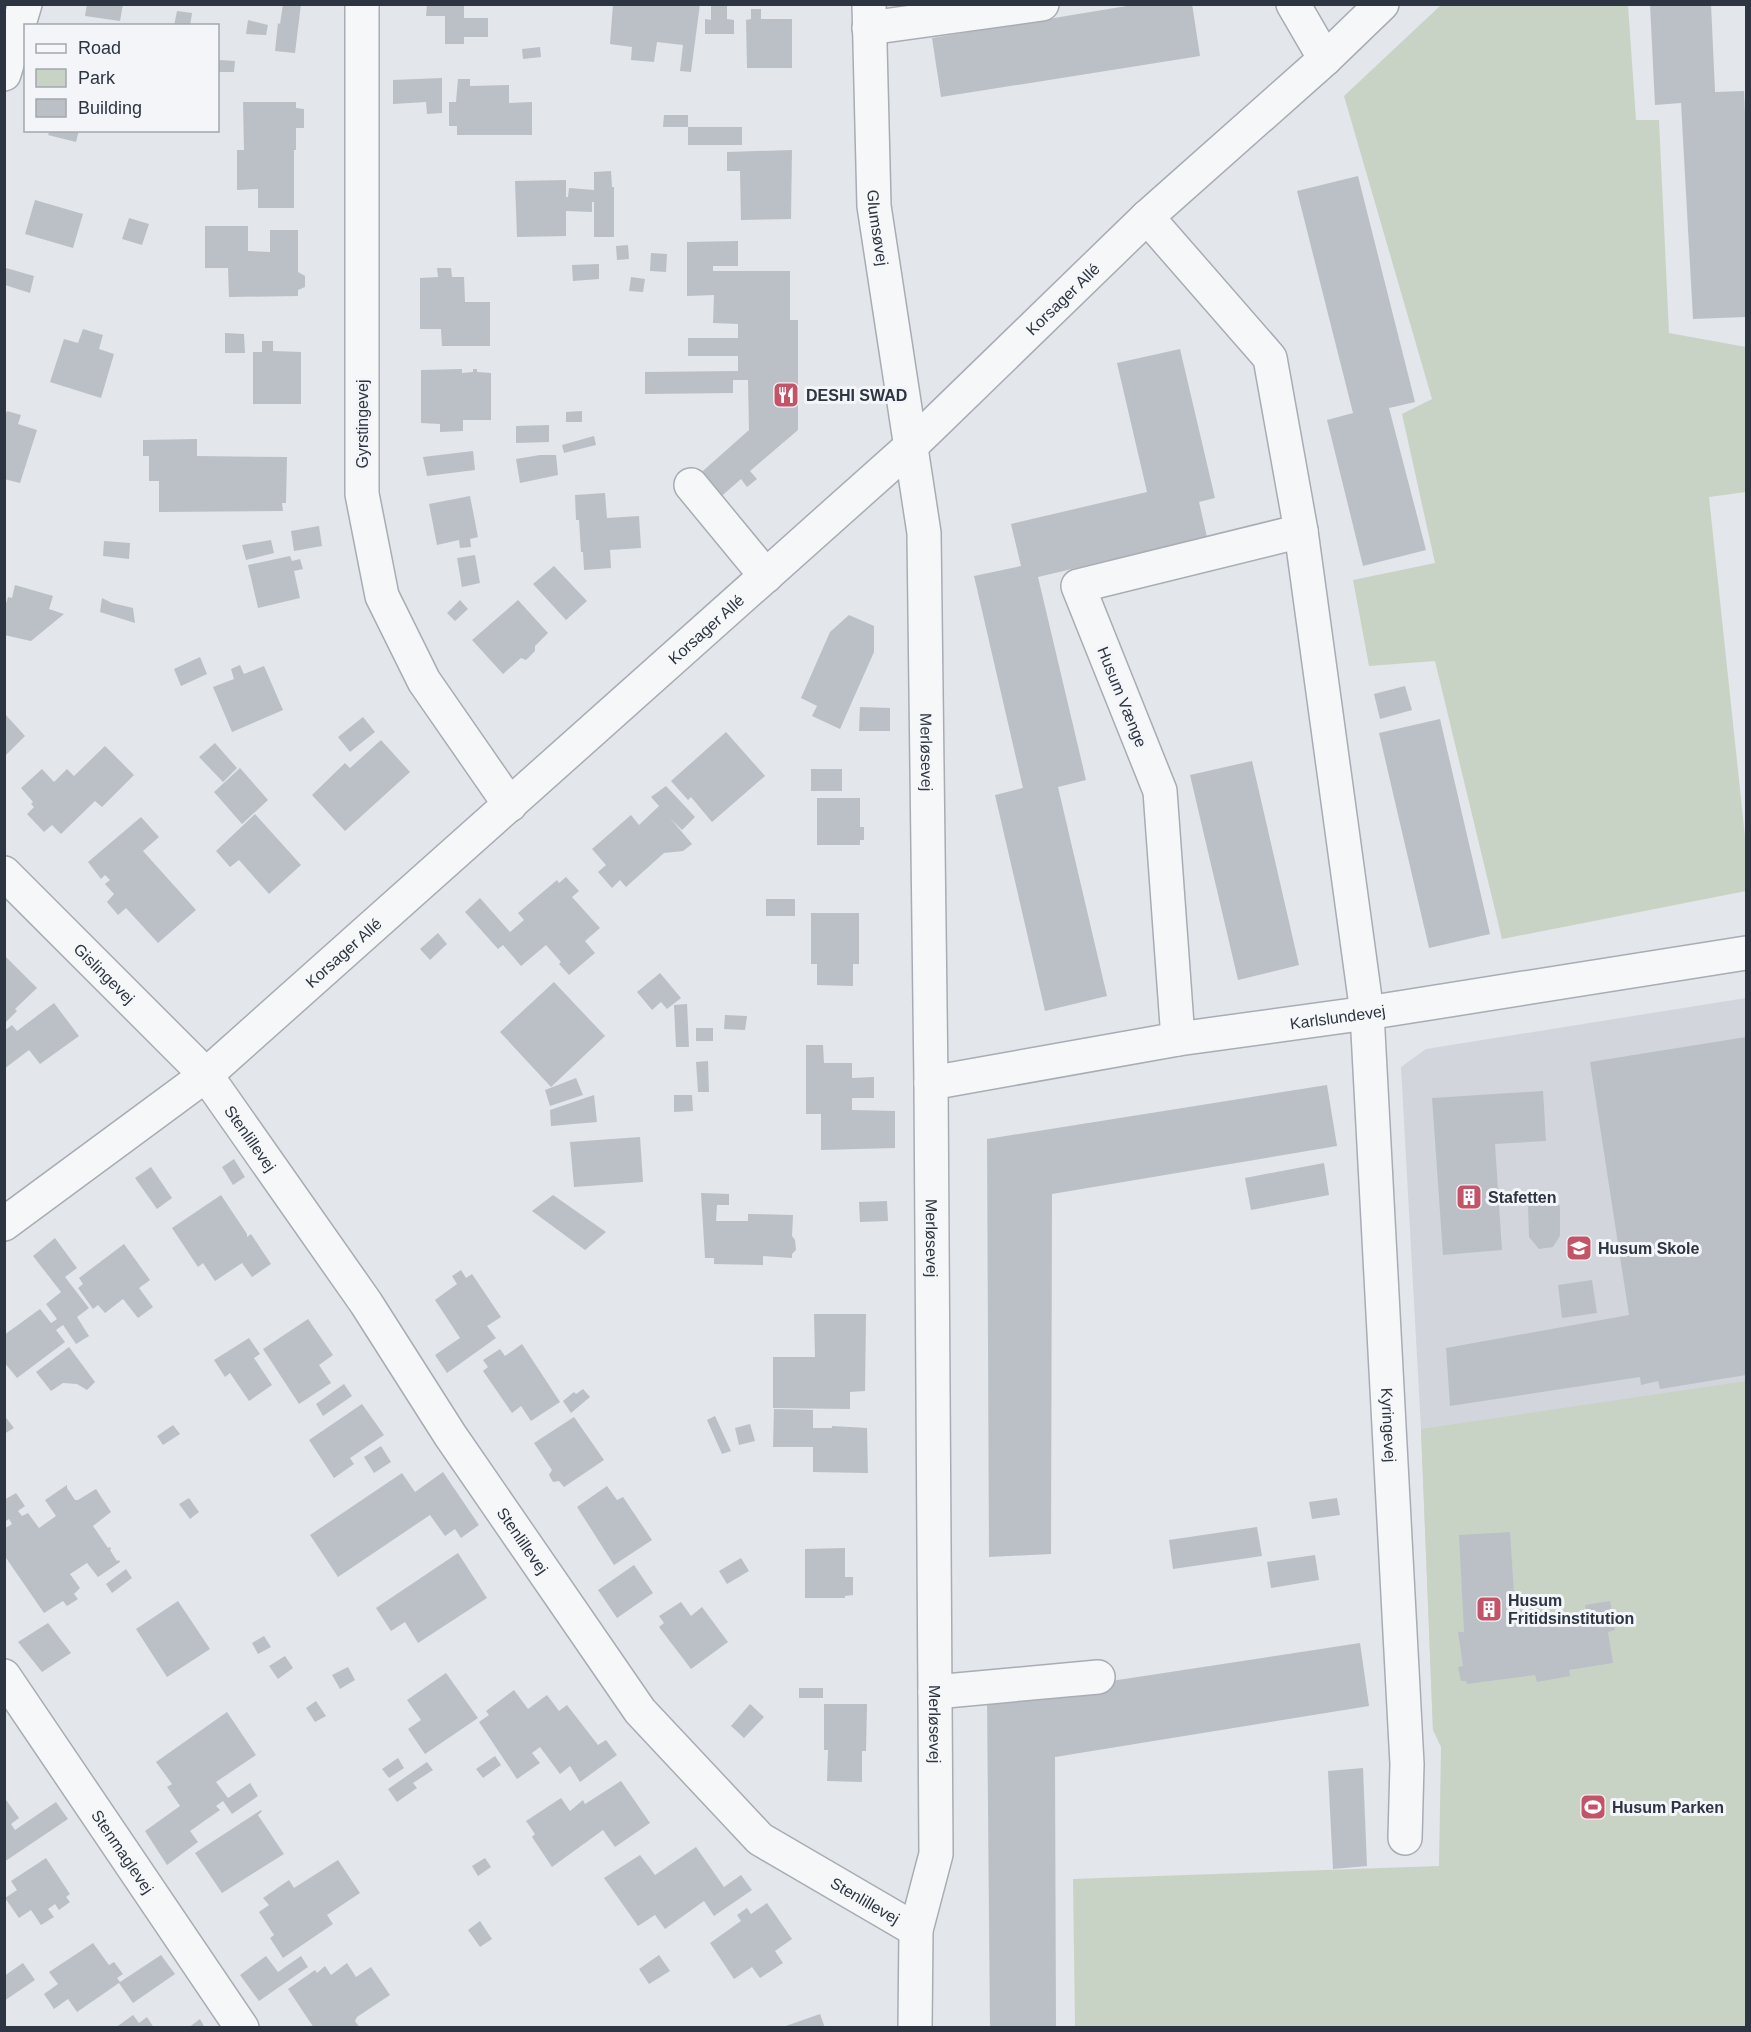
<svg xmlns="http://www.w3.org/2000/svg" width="1751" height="2032" viewBox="0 0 1751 2032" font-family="Helvetica,sans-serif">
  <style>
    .built { fill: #d2d5dc }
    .green { fill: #c9d3c5 }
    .building { fill: #bbc0c7 }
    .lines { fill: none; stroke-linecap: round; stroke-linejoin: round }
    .minor-casing { stroke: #a8adb4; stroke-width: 36 }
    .minor { stroke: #f6f7f9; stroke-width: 33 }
    .labels { text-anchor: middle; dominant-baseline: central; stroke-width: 6; stroke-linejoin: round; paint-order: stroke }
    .street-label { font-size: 16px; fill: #2c3541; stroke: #f3f5f8 }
    .poi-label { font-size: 16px; font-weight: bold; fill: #2c3541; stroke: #f3f5f8; text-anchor: start }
  </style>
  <rect width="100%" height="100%" fill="#e3e6ea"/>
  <path class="built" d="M1746,998V1696L1433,1730L1421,1429L1401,1067L1426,1049Z"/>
  <path class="green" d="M1441,5H1628L1636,120H1659L1669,333L1746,347V492L1709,497L1746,846V891L1502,939L1435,661L1369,666L1353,580L1435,563L1402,414L1432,399L1344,96Z
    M1746,1381V2027H1075L1073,1879L1439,1866L1441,1747L1433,1730L1421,1429Z"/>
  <path class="building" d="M87,4H123L120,21L85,16Z
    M283,4H301L295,53L275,51L278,23L280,24Z
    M427,4H464V18H488V37H464V44H445V16H426Z
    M613,4H700L691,72L680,71L683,45L657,42L654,62L631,60L632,47L610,44Z
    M711,4H727V19L734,20V34H705V19L711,20Z
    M1139,4H1192L1200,56L941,97L932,38Z
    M1650,4H1711L1715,92L1744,91L1746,133V317L1693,319L1681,103L1655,105Z
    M751,9H761V19H792V68H747L746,20L751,19Z
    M177,11L192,13L190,26H174Z
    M248,20L268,25L266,35L246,34Z
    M540,47L541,57L523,59L522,49Z
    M218,60L235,61L234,72H218Z
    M442,78V113L427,114L426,102L393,104V80Z
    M458,79H470V86L509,85V103L532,102V135H457V126H449V102H456Z
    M243,102H296V108L304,109V128H296V150H294V208H258V189L237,190V150H244Z
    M664,115H688V127H742V145H688V127H663Z
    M50,130H79L76,142L48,135Z
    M792,150L791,219L741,220L740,171H727V152Z
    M611,171L612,187H614V237H594V202H592V212L566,211V236L517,237L515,181L566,180V197H568L569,188L594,190V172Z
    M1358,176L1415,402L1389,408L1426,550L1363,566L1327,420L1353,413L1297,191Z
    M35,200L83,214L73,248L25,234Z
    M129,218L149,224L142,245L122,239Z
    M205,226H248V251L270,252V230H298V272L305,276V287L298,290V296L229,297L228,268H205Z
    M738,241V266H713V271H790V320H798V430L750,471L757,479L747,487L741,479L716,501L695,478L749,430L748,380H733V393L645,394V372L738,371V356H688V338H738V324L713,323L714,295L687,296V242Z
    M628,245L629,259L617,260L616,246Z
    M651,253L667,254L666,272L650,271Z
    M599,264V279L573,281L572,265Z
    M6,268L34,276L30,293L5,285Z
    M437,268H451L452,277H464L465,302H490V346H442L441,329H420V278L438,277Z
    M631,277L645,279L643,292L629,291Z
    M83,329L103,335L99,349L114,354L101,398L50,382L64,339L78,343Z
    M225,333L244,334L245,353H225Z
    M262,341H273V351L301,352V404H253V352H262Z
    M1180,349L1215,498L1199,502L1207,537L1038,577L1086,780L1058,787L1107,996L1045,1011L995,795L1023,788L974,576L1021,566L1011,524L1147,492L1117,363Z
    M462,369V373L473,372V369H477V372L491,373V420H463V431L440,432V424L421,423V370Z
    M7,411L21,415L18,424L37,430L20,483L4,479V419Z
    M582,411V422H566V412Z
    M549,425V442L516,443V426Z
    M594,436L596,445L564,453L562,445Z
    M197,439V456L287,457L286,503H282L283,511L159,512V481H149V456H143V440Z
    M473,451L475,470L427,476L423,457Z
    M540,455H556L558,475L520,483L516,459Z
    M605,493L607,518L639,516L641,548L610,550L611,568L584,570L583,552H581L579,520H576L575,495Z
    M470,496L478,537L470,539L471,547L460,548L459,540L437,545L429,504Z
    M319,526L322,546L294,551L291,531Z
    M271,540L274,553L246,560L242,545Z
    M104,541L130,543L129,559L103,556Z
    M475,555L480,583L462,587L457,558Z
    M290,556L292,561L300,559L303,569L294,571L300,598L258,608L248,565Z
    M554,566L587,601L566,620L533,584Z
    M15,585L53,596L49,609L64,614L31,641L4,635V610L8,597L12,598Z
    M102,598L112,603L133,608L135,623L100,612Z
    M460,600L468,609L455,621L447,613Z
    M518,600L548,633L535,646V651L526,660L521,658L503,674L472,640Z
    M849,615L874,626V652L840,729L812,716L817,706L801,698L830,632Z
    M200,657L207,674L181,686L174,669Z
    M240,665L244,674L264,666L283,710L232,732L213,687L234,679L231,669Z
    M1405,686L1412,710L1380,719L1374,694Z
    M860,707L890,708V731H859Z
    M5,714L25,736L5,756Z
    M363,717L375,732L350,752L338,737Z
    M1440,719L1490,934L1429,948L1379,733Z
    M726,732L765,776L712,822L691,797L688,800L671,781Z
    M381,740L410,772L345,831L312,795L345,763L350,768Z
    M215,743L237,768L223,782L199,757Z
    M105,746L134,775L102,807L95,801L61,834L52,825L44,832L27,814L34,807L31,804L33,802L21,788L42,769L54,782L67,769L74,776Z
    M1252,761L1299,965L1238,980L1190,775Z
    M240,768L268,800L242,824L214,792Z
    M811,769H842V791H811Z
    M666,786L695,817L682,830L670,818L692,844L683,851L664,853L626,887L620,880L612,888L598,872L606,865L592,849L631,815L639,825L659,806L651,797Z
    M817,798H860V827H864V840H860V845H817Z
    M255,814L301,865L269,894L239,860L230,867L216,851Z
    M141,817L159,837L143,851L196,910L158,943L126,908L118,915L107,902L114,894L105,884L110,880L105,875L101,879L88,862Z
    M566,877L579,891L572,897L600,928L585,941L595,953L569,975L559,964L561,962L546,945L521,966L503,945L498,949L465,912L480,898L510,932L524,920L518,913L557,880L559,883Z
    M766,899H795V916H766Z
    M811,913H859V964H853V986L817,985V964H811Z
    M438,933L447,944L430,960L420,949Z
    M4,955L37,988L15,1009L17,1011L4,1024Z
    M660,973L681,998L667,1009L661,1002L652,1010L637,992Z
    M554,982L605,1036L551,1087L500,1032Z
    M54,1003L79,1036L40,1064L29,1050L4,1069V1031L12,1025L17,1031Z
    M687,1004L689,1047H676L674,1005Z
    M725,1015L747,1016L745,1030L724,1029Z
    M696,1028H713V1041H696Z
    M1746,1037V1375L1660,1389L1658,1381L1641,1385L1640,1377L1450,1406L1446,1348L1629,1315L1590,1062Z
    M806,1045H823L824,1063H852V1078L874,1077V1098H852V1110L895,1111V1148L821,1150V1114H806Z
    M708,1061L709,1092H698L696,1062Z
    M576,1078L583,1095L550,1106L545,1090Z
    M1327,1085L1337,1146L1052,1194L1051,1554L989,1557L987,1139Z
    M1543,1091L1546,1141L1495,1144L1502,1250L1443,1255L1432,1098Z
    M594,1095L597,1122L551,1126L550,1110Z
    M674,1095H692L693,1111L674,1112Z
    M640,1137L643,1182L574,1187L570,1142Z
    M234,1159L245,1177L233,1185L222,1167Z
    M1324,1163L1329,1195L1251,1210L1245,1178Z
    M151,1167L172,1198L157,1209L135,1178Z
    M701,1193L729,1194V1205H717L716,1221H748V1214L793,1215L792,1236L795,1240L796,1250L792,1254V1258L763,1256V1265L714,1264V1258H705Z
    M221,1195L247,1234V1237L251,1234L271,1264L252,1277L242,1263L215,1281L203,1263L198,1267L172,1228Z
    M553,1195L606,1232L585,1250L532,1211Z
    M1551,1195L1560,1206V1236L1553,1247L1539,1249L1529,1237L1528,1206L1537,1196Z
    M887,1201L888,1221L860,1222L859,1202Z
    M55,1238L77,1268L65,1277L89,1308L77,1317L89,1336L76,1344L63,1325L56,1330L65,1342L17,1378L4,1362V1335L40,1309L51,1323L57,1319L46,1304L61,1292L33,1256Z
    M124,1244L150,1280L139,1288L153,1307L138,1318L123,1299L105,1313L98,1305L93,1309L78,1288L83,1284L79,1278Z
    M461,1270L466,1278L472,1274L501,1317L487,1326L496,1338L447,1373L435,1355L460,1338L435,1300L457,1284L452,1276Z
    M1592,1280L1597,1313L1562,1318L1558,1285Z
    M814,1314H866L865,1391L850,1392V1409L773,1408V1357H815Z
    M308,1319L333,1355L319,1365L331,1383L299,1404L263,1349Z
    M249,1338L260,1354L254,1358L272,1385L249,1401L230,1373L225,1377L214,1360Z
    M522,1344L560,1402L531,1421L521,1406L512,1413L483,1371L488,1367L483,1360L500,1349L505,1356Z
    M69,1347L95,1382L87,1390L77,1384L63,1383L51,1391L36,1372Z
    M344,1384L352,1396L323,1416L316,1404Z
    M583,1389L590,1397L571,1413L563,1401L574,1392L576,1394Z
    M362,1404L384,1435L350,1458L354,1464L334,1478L309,1440Z
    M774,1409L813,1410V1428H832V1426L867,1428L868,1473L813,1472V1447H773Z
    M4,1415L14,1428L4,1434Z
    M715,1416L731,1451L722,1454L707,1420Z
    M574,1417L604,1460L564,1487L559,1481L553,1482L549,1475L552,1470L534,1443Z
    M750,1424L755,1441L739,1445L735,1428Z
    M173,1425L180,1434L163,1445L157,1436Z
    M381,1446L391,1462L374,1473L364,1457Z
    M443,1472L479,1525L461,1538L455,1529L445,1536L430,1515L338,1577L310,1535L402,1473L415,1492Z
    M67,1485V1488L75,1500H78L96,1489L111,1512L93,1526L108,1548L110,1547L111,1549L110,1550L117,1561L119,1560L120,1562L98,1577L87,1563L70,1574L80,1588L74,1594L78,1599L67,1606L63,1601L44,1613L4,1555V1529L12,1524L9,1519L4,1522V1500L16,1493L25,1506L18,1511L22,1516L28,1513L39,1528L56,1516L45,1500Z
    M607,1486L617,1500L623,1497L652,1540L614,1565L577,1507Z
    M189,1498L199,1512L190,1519L179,1504Z
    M1337,1498L1340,1515L1312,1519L1309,1502Z
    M1257,1527L1262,1556L1173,1569L1169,1540Z
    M1510,1532L1516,1624L1586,1612L1585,1605L1610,1601L1615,1630L1608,1632L1613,1663L1569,1670L1570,1676L1537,1682L1535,1675L1467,1684L1466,1681H1461L1458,1667L1463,1666L1458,1632H1464L1459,1535Z
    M845,1548V1577H853V1595L845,1596V1598H805V1549Z
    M458,1553L487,1598L418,1643L405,1622L391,1631L376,1608Z
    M1315,1555L1319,1580L1271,1588L1267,1562Z
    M741,1558L749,1571L727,1584L719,1571Z
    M634,1565L653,1593L617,1618L598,1590Z
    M126,1569L132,1578L112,1593L106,1584Z
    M178,1601L210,1649L167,1677L136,1629Z
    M681,1602L691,1616L702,1607L728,1642L691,1669L659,1627L664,1623L659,1616Z
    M48,1623L71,1653L42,1672L18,1642Z
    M264,1636L271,1647L258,1654L252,1643Z
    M1360,1643L1369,1706L1055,1757L1056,2028H990L987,1700Z
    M285,1656L293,1668L278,1679L269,1666Z
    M348,1667L355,1680L340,1689L332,1675Z
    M446,1673L478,1718L425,1754L408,1729L421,1720L407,1700Z
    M799,1688H823V1698H799Z
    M514,1690L528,1709L547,1695L559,1711L567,1705L598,1745L606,1740L617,1755L580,1782L570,1766L560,1774L540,1747L532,1753L540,1763L517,1779L479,1722L489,1715L486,1711Z
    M316,1701L326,1716L315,1722L306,1708Z
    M750,1704L764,1717L744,1738L731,1726Z
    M824,1704H867L866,1751H862V1782L827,1781L828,1750H824Z
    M227,1712L256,1755L216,1782L228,1798L250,1783L258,1796L232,1814L223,1801L216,1806L220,1810L190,1831L198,1842L167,1865L145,1831L180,1806L167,1787L172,1784L156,1762Z
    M495,1756L501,1765L483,1778L476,1769Z
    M398,1758L404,1768L389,1778L382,1769Z
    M427,1762L433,1770L413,1783L417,1788L397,1802L388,1789Z
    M1363,1768L1367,1866L1333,1869L1328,1771Z
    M621,1781L650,1823L615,1847L603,1830L552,1867L532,1837L535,1834L526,1821L561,1798L570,1811L583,1800L585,1804Z
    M4,1797L19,1818L11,1824L15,1830L56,1802L68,1819L4,1862Z
    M261,1810L262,1811L258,1815L284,1854L222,1893L195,1853Z
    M696,1847L724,1887L741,1875L752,1890L714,1916L704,1901L665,1929L655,1915L638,1926L604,1878L640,1855L655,1875Z
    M46,1858L70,1894L66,1897L70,1902L59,1910L55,1904L48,1909L54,1917L41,1925L31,1910L19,1918L5,1898L17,1890L11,1881Z
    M485,1858L491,1867L478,1876L472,1866Z
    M338,1860L360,1893L327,1915L333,1924L283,1958L270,1938L274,1935L259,1912L269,1905L263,1898L289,1880L294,1888Z
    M767,1903L792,1939L775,1951L783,1963L760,1978L752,1967L734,1979L710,1943L741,1921L737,1915L747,1908L751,1914Z
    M480,1921L492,1939L480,1947L468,1930Z
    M93,1943L109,1965L114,1962L123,1974L117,1978L120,1982L161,1955L175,1974L133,2003L119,1983L77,2012L68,1999L54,2009L44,1994L58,1984L49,1972Z
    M659,1955L670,1971L649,1984L639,1969Z
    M266,1956L278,1972L301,1956L308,1967L259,2001L240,1975Z
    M23,1963L35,1980L4,2001V1976Z
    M347,1963L356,1977L371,1967L390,1995L357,2017L355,2021L360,2028H314L288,1989L315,1970L317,1973L325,1966L331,1975Z
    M820,2014L825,2028H783V2027Z
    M133,2015L139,2023L147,2017L154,2028H115Z
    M200,2019L205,2028H188Z"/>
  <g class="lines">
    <g class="minor-casing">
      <g id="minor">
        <path d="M362,4V494L382,596L424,681L510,805"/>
        <path id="s1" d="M869,4L874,206L924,533L931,1083L936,1854L916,1930L915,2028"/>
        <path d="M1293,4L1325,59"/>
        <path d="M869,28L1042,4"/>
        <path d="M4,74L25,4"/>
        <path id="s2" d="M1147,217L1270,358L1301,531L1367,1013L1407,1764L1405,1838"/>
        <path d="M691,485L766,576"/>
        <path id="s3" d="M4,873L206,1075L366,1303L450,1435L640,1711L760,1839L916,1930"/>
        <path d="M1178,1039L1160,791L1078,586L1301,531"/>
        <path id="s4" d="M931,1083L1178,1039L1367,1013L1746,953"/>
        <path id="s5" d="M4,1224L206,1075L910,447L1147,217L1325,59L1382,4"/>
        <path id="s6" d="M4,1676L242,2028"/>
        <path d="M935,1692L1098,1677"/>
      </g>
    </g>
    <use href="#minor" class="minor"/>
  </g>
  <defs>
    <g id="restaurant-square" transform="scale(1.35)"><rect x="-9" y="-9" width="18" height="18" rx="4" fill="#c35468" stroke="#f3f5f8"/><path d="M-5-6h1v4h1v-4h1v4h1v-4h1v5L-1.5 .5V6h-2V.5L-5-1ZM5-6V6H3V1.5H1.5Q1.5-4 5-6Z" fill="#fff"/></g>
    <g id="building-square" transform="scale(1.35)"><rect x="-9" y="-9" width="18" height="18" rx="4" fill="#c35468" stroke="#f3f5f8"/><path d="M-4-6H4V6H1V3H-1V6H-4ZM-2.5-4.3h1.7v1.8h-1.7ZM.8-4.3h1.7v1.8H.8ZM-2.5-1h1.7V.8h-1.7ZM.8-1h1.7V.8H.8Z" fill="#fff"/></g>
    <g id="school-square" transform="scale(1.35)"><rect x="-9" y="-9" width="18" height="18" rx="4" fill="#c35468" stroke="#f3f5f8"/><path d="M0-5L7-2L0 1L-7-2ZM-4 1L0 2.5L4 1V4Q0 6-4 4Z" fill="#fff"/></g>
    <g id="stadium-square" transform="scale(1.35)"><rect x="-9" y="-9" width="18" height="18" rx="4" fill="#c35468" stroke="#f3f5f8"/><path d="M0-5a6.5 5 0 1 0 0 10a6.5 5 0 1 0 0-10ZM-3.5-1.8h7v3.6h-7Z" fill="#fff"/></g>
  </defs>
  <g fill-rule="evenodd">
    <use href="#restaurant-square" x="786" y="395"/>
    <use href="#building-square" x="1469" y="1197"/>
    <use href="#school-square" x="1579" y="1248"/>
    <use href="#building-square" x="1489" y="1609"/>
    <use href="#stadium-square" x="1593" y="1807"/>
  </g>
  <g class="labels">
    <g class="street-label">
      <text stroke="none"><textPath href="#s1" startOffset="224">Glumsøvej</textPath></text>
      <text stroke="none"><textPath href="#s5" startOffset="1407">Korsager Allé</textPath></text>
      <text transform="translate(362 424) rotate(-90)">Gyrstingevej</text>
      <text stroke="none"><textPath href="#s5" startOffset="921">Korsager Allé</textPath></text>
      <text transform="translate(1122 697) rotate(68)">Husum Vænge</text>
      <text stroke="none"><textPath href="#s1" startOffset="752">Merløsevej</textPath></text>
      <text stroke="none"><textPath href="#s5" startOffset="435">Korsager Allé</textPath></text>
      <text stroke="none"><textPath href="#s3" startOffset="142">Gislingevej</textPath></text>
      <text stroke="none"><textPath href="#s4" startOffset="412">Karlslundevej</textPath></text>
      <text stroke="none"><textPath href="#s3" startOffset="363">Stenlillevej</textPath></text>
      <text stroke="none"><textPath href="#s1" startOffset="1238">Merløsevej</textPath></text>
      <text stroke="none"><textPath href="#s2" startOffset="1262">Kyringevej</textPath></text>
      <text stroke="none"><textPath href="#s3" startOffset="849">Stenlillevej</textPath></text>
      <text stroke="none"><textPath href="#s1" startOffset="1724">Merløsevej</textPath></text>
      <text stroke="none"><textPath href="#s6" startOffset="212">Stenmaglevej</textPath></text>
      <text stroke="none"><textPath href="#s3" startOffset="1353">Stenlillevej</textPath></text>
    </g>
    <g class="poi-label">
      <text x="806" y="395">DESHI SWAD</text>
      <text x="1488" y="1197">Stafetten</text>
      <text x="1598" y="1248">Husum Skole</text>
      <text x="1508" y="1600">Husum<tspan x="1508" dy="18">Fritidsinstitution</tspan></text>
      <text x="1612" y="1807">Husum Parken</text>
    </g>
  </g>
  <rect width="1751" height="2032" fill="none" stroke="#2c3541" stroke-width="12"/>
  <rect x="24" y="24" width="195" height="108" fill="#f3f5f8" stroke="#a3a8af" stroke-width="1.5"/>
  <rect x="36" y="44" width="30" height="9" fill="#f6f7f9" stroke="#a3a8af" stroke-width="1.5"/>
  <text x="78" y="54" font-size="18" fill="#2c3541">Road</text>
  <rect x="36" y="69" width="30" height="18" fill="#c9d3c5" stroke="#a3a8af" stroke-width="1.5"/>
  <text x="78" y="84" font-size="18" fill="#2c3541">Park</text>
  <rect x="36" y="99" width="30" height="18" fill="#bbc0c7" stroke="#a3a8af" stroke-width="1.5"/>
  <text x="78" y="114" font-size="18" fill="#2c3541">Building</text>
</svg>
